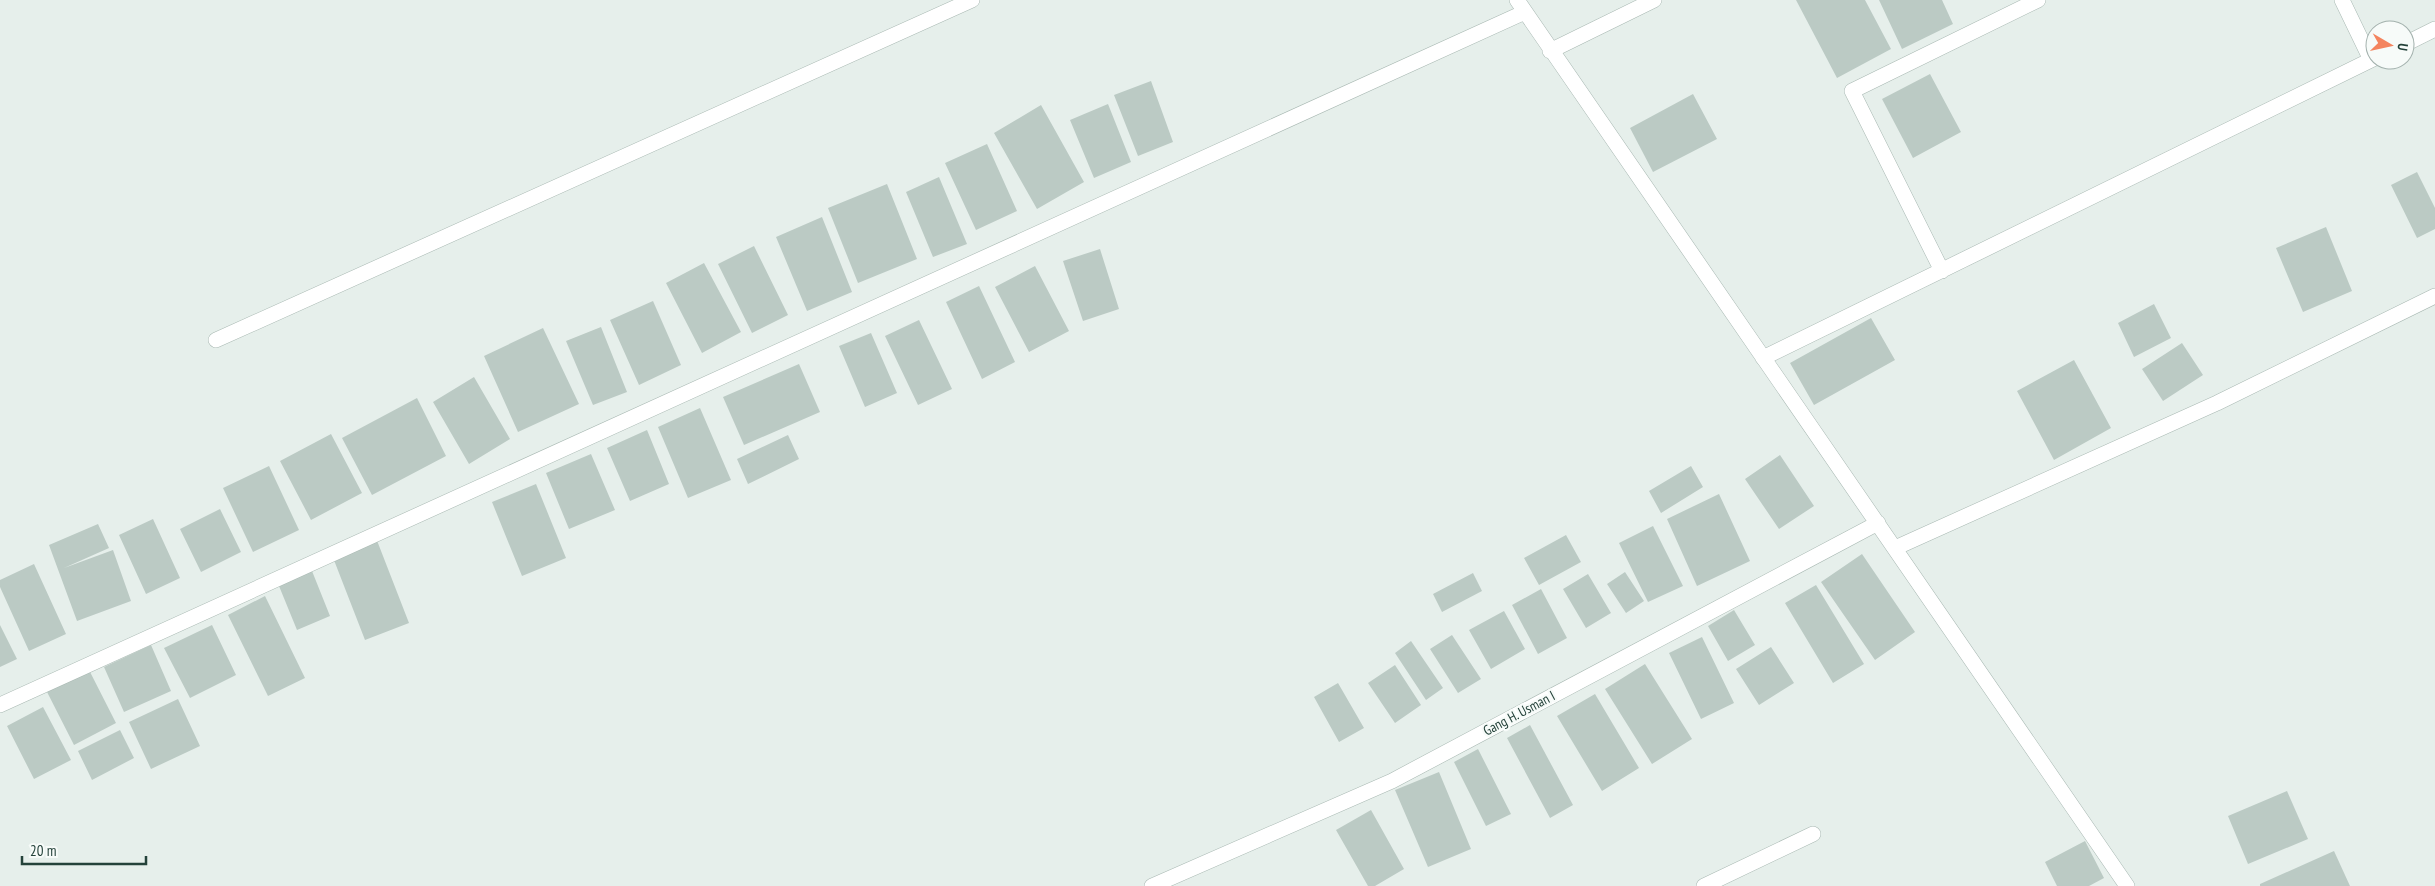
<svg xmlns="http://www.w3.org/2000/svg" width="2435" height="886" viewBox="0 0 2435 886" font-family="'PT Sans Narrow',sans-serif">
  <style>
    .building { fill: #bbcac4 }
    .lines { fill: none; stroke-linecap: round; stroke-linejoin: round }
    .minor-casing { stroke: #a8b8b2; stroke-width: 16 }
    .minor { stroke: #fff; stroke-width: 15 }
    .labels { text-anchor: middle; dominant-baseline: central; stroke-width: 4.5; stroke-linejoin: round; paint-order: stroke }
    .street-label { font-size: 14px; fill: #24423a; stroke: #f7fbf9 }
  </style>
  <rect width="100%" height="100%" fill="#e6efeb"/>
  <path class="building" d="M1796,0H1865L1891,49L1837,78Z
    M1879,0H1942L1953,24L1902,49Z
    M1930,74L1961,132L1913,158L1882,99Z
    M1151,81L1173,142L1138,156L1114,95Z
    M1693,94L1717,139L1653,172L1630,128Z
    M1108,104L1131,162L1094,178L1070,120Z
    M1041,105L1084,182L1037,209L994,133Z
    M987,144L1017,211L976,230L945,163Z
    M2417,172L2435,208V229L2417,238L2391,185Z
    M939,177L967,244L933,257L906,192Z
    M887,184L917,259L858,283L828,208Z
    M822,217L852,292L807,311L776,237Z
    M2326,227L2352,291L2303,312L2276,248Z
    M754,246L788,315L752,333L718,264Z
    M1100,249L1119,309L1083,321L1063,261Z
    M704,263L741,332L702,353L666,283Z
    M1035,266L1069,331L1029,352L995,287Z
    M979,286L1015,362L982,379L946,302Z
    M653,301L681,365L639,385L610,320Z
    M2154,304L2171,338L2134,357L2118,323Z
    M1871,318L1895,360L1814,405L1790,363Z
    M919,320L952,389L918,405L885,336Z
    M601,327L627,392L593,405L566,341Z
    M543,328L579,404L518,432L484,356Z
    M871,333L897,393L865,407L839,346Z
    M2182,343L2203,375L2163,401L2142,369Z
    M2074,360L2111,428L2054,460L2017,391Z
    M799,364L820,412L744,445L723,397Z
    M474,377L510,439L469,464L433,402Z
    M417,398L446,456L372,495L342,438Z
    M700,408L731,480L688,498L658,427Z
    M647,430L669,484L630,501L607,448Z
    M331,434L362,493L311,520L280,461Z
    M788,435L799,459L748,484L737,459Z
    M591,454L615,510L569,529L546,473Z
    M1780,455L1814,506L1779,529L1745,479Z
    M269,466L299,530L253,552L223,488Z
    M1691,466L1703,487L1661,513L1649,491Z
    M536,484L566,558L522,576L492,502Z
    M1719,494L1750,561L1697,586L1667,519Z
    M220,509L241,552L201,572L180,529Z
    M153,519L180,578L146,594L119,535Z
    M98,524L109,548L64,568L113,550L131,601L77,621L49,545Z
    M1653,526L1683,586L1648,602L1619,543Z
    M1566,535L1581,562L1539,585L1524,558Z
    M376,538L409,623L365,640L332,555Z
    M1862,554L1915,632L1875,660L1821,582Z
    M34,564L66,634L29,651L0,587V580Z
    M312,571L330,616L297,630L279,586Z
    M1625,572L1644,601L1626,613L1607,584Z
    M1473,573L1482,591L1442,612L1433,594Z
    M1588,574L1611,613L1586,628L1563,589Z
    M1816,585L1864,664L1833,683L1785,603Z
    M1541,589L1567,638L1538,654L1512,605Z
    M265,596L305,678L268,696L228,615Z
    M1734,610L1755,645L1728,661L1708,626Z
    M1504,611L1525,649L1491,669L1469,630Z
    M0,625L17,659L0,667Z
    M212,625L236,675L190,698L164,648Z
    M1452,635L1481,679L1458,693L1430,649Z
    M1702,637L1734,703L1701,719L1669,653Z
    M1411,641L1443,688L1426,700L1395,653Z
    M151,645L171,691L124,712L104,667Z
    M1771,647L1794,683L1759,705L1736,669Z
    M1645,664L1692,739L1652,764L1605,689Z
    M1395,665L1421,705L1395,723L1368,683Z
    M87,666L116,723L74,745L45,688Z
    M1338,683L1364,728L1339,742L1314,697Z
    M1595,694L1639,768L1602,791L1557,716Z
    M178,699L200,746L151,769L129,722Z
    M43,707L71,760L34,779L7,726Z
    M1530,725L1573,805L1550,818L1507,738Z
    M120,730L134,758L92,780L78,751Z
    M1478,749L1511,814L1486,826L1454,762Z
    M1439,772L1471,849L1428,867L1395,790Z
    M2287,791L2308,839L2248,864L2228,816Z
    M1371,810L1404,869L1375,886H1368L1336,830Z
    M2085,841L2104,878L2089,886H2057L2045,862Z
    M2334,851L2350,886H2260V884Z"/>
  <g class="lines">
    <g class="minor-casing">
      <path id="minor" d="M1517,0L2127,886
        M2342,0L2371,60
        M2405,44L2435,29
        M1550,51L1654,0
        M1942,271L1852,91L2038,0
        M216,340L972,0
        M1763,358L2375,58
        M1895,548L2217,403L2435,296
        M0,705L1525,12
        M1152,886L1392,781L1878,523
        M1704,886L1813,834"/>
    </g>
    <use href="#minor" class="minor"/>
  </g>
  <g class="labels">
    <g class="street-label">
      <text transform="translate(1519 713) rotate(-28)">Gang H. Usman I</text>
    </g>
  </g>
  <g transform="translate(2390 45) rotate(99)"><circle r="24" fill="#f7fbf9" stroke="#a3b1ad"/>
  <path d="M0-4L9 19L0 12L-9 19Z" fill="#f4845f"/>
  <text y="-8" font-size="14" font-weight="bold" text-anchor="middle" fill="#24423a">U</text>
  </g>
  <path d="M22 856v8h124v-8" fill="none" stroke="#24423a" stroke-width="2.5"/>
  <text x="30" y="856" font-size="15" fill="#24423a" stroke="#f7fbf9" stroke-width="4" paint-order="stroke">20 m</text>
</svg>
